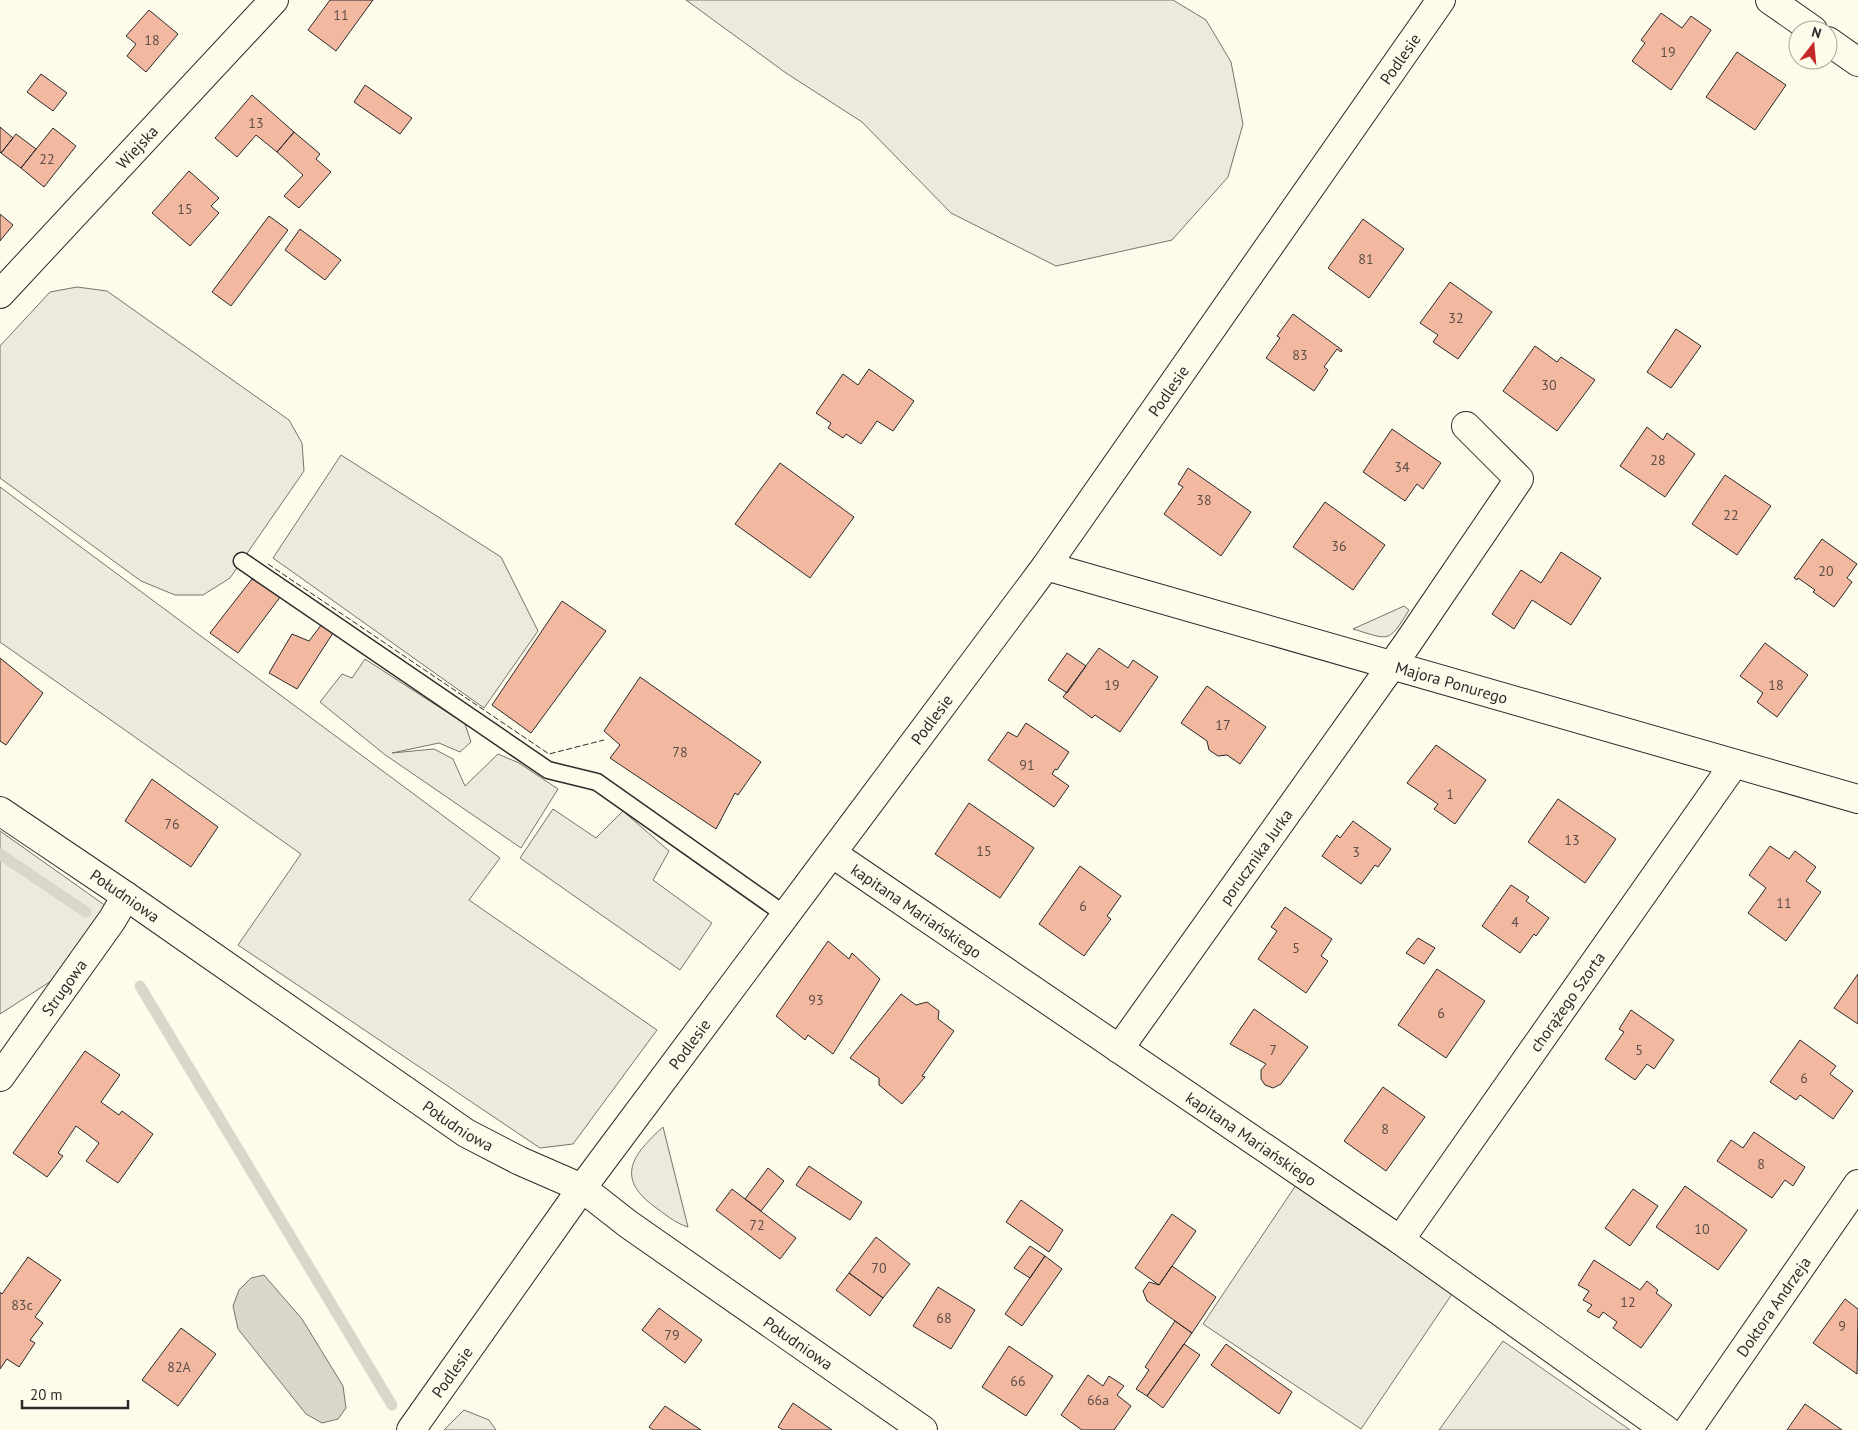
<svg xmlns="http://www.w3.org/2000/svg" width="1858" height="1430" viewBox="0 0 1858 1430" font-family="'PT Sans',sans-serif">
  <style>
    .green { fill: #ecebdb; stroke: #74746e }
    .water { fill: #d8d7c9; stroke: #74746e }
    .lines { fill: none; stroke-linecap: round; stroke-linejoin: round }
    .stream { stroke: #d8d7c9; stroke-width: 11 }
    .building { fill: #f2b8a0; stroke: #2b2b2b }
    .service-casing { stroke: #2b2b2b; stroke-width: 19 }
    .minor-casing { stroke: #2b2b2b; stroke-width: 30 }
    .service { stroke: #fdfbea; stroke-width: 16 }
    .minor { stroke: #fdfbea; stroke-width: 28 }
    .fence { stroke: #2b2b2b; stroke-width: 1; stroke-dasharray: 6 2.5; stroke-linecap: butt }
    .labels { text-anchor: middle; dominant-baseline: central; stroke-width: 4; stroke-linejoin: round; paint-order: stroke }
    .number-label { font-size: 14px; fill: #5d4e48 }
    .street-label { font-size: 16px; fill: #2b2b2b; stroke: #fdfbea }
  </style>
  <rect width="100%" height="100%" fill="#fdfbea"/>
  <path class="green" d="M686,0H1173L1206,20L1231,62L1243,124L1228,177L1172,240L1056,266L951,213L862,122L786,73Z
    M77,287L107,291L289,420L302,443L304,471L230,578L203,595H175L141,581L0,478V346L50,292Z
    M341,455L501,557L538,631L484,708L273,558Z
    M0,487L500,858L469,900L657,1030L573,1144L540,1148L238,945L301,854L0,642Z
    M1404,606L1409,610C1388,644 1390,640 1353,629Z
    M365,659L465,724L471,742L460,752L439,743L392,753L434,749L453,759L465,786L498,754L519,763L558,789L521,848L384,754L320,702L342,674L352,678Z
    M553,809L596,838L623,811L669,851L653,880L712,923L680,970L520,858Z
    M0,831L113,911L62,974L0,1014Z
    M663,1127L688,1227C675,1223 666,1215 655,1207C615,1178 632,1155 663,1127Z
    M1296,1185L1452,1294L1361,1429L1203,1324Z
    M1503,1341L1630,1430H1439Z
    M464,1410L489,1420L496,1430H444Z"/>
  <path class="water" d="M264,1275L302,1319L343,1386L346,1408L338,1419L322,1423L306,1414L238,1329L233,1306L239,1290L251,1278Z"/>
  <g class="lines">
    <path class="stream" d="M0,854L86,912
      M140,986L392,1405"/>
  </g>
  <path class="building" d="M330,0H373L336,51L308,30Z
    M149,10L178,34L146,72L127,56L136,44L126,36Z
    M1661,13L1682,28L1691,16L1711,30L1671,90L1632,61L1645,43L1641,40Z
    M1737,52L1786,85L1755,130L1706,97Z
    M41,74L67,93L53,111L27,92Z
    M365,85L412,118L400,134L354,102Z
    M252,95L294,132L277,152L256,135L237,157L215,138Z
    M0,127L13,138L1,153L0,152Z
    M53,128L76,146L44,187L21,168Z
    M294,132L320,154L316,159L331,172L299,208L284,196L303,175L277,152Z
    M16,134L36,149L21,168L1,153Z
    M189,171L219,198L211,206L219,213L190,246L152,213Z
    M0,214L13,225L0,241Z
    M269,216L288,230L231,306L212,292Z
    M1363,219L1404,249L1369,298L1328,268Z
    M300,229L341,260L325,280L285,250Z
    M1450,282L1492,312L1458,359L1433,342L1438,335L1420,323Z
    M1293,314L1342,350L1341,352L1337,349L1324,367L1328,370L1314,391L1266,358L1280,338L1277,336Z
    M1676,329L1701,346L1671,388L1647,372Z
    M1535,346L1557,362L1561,357L1595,380L1557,431L1503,391Z
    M869,369L914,401L893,431L877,421L861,444L846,434L843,438L828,428L831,423L816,413L843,374L858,385Z
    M1647,427L1663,440L1667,433L1695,454L1665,497L1620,466Z
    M1392,429L1441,463L1423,489L1417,484L1405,501L1363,472Z
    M780,463L854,517L810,578L735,524Z
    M1188,468L1251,512L1221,556L1164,514L1183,487L1178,484Z
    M1725,475L1771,506L1737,555L1692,524Z
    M1325,502L1385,545L1353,590L1293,547Z
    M1822,539L1857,564L1847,578L1852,582L1834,607L1813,592L1815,590L1798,578L1797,580L1794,578Z
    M1561,552L1601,578L1571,625L1532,600L1514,629L1492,614L1521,570L1541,583Z
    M252,579L281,596L238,653L210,633Z
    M562,601L606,631L531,733L492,705Z
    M322,624L333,633L297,689L269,673L292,634L309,641Z
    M1765,643L1808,675L1777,717L1757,702L1763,693L1740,676Z
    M1099,648L1128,668L1133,660L1158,677L1120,732L1095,715L1092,718L1063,697Z
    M1067,653L1086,666L1067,693L1048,680Z
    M0,658L43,693L6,745L0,741Z
    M640,677L761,762L738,795L735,793L716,829L610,758L620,745L604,731Z
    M1207,686L1266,727L1240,764L1227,755L1218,756L1209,750L1207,741L1181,723Z
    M1026,723L1069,752L1057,770L1055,769L1052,774L1069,786L1054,807L988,760L1008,732L1017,737Z
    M1436,745L1486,780L1455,824L1434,809L1438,804L1407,783Z
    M152,779L218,827L191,867L125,821Z
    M1558,799L1616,839L1585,883L1528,842Z
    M969,803L1034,848L1000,898L935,854Z
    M1353,821L1391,849L1378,867L1375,865L1361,884L1322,856L1337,835L1340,838Z
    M1770,846L1789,859L1795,851L1816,867L1806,881L1821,892L1786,941L1748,913L1766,888L1749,875Z
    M1080,866L1121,896L1107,916L1111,919L1084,956L1039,924Z
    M1511,885L1529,897L1526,901L1549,918L1536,936L1534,934L1520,953L1482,926Z
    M1285,907L1332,939L1321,956L1328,961L1306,993L1258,959L1277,931L1271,927Z
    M1418,938L1435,948L1424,964L1406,953Z
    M828,941L849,959L852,953L880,979L833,1054L808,1035L805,1040L776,1016Z
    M1437,969L1485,1001L1446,1058L1398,1025Z
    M1858,974V1024L1834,1008Z
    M901,994L916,1005L927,1002L939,1011L938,1019L954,1031L922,1076L925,1077L902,1104L879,1085V1078L850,1058Z
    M1254,1009L1308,1047L1281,1084L1273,1088L1265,1085L1261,1079V1070L1266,1064L1230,1044Z
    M1631,1010L1674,1040L1654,1069L1647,1064L1635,1080L1605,1059L1624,1032L1619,1029Z
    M1800,1040L1836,1066L1830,1074L1853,1091L1833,1119L1800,1095L1796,1100L1770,1082Z
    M85,1051L120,1075L101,1102L119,1115L122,1111L153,1134L118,1183L86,1161L99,1143L76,1126L58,1153L63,1156L47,1177L13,1153Z
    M1383,1087L1425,1117L1386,1171L1344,1141Z
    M1754,1132L1805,1167L1793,1186L1785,1180L1772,1198L1717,1161L1731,1140L1743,1148Z
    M809,1166L862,1202L850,1220L796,1185Z
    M768,1168L784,1181L761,1211L745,1199Z
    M1685,1186L1747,1230L1718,1270L1656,1227Z
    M732,1189L796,1238L780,1259L716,1210Z
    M1633,1189L1658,1206L1630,1246L1605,1228Z
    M1021,1200L1063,1230L1049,1252L1006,1222Z
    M1172,1214L1196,1231L1159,1285L1135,1268Z
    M876,1237L910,1264L883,1298L849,1273Z
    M1030,1246L1045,1256L1030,1278L1014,1268Z
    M1045,1256L1062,1269L1022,1326L1005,1314Z
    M28,1257L61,1280L35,1317L43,1323L30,1340L35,1343L19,1367L7,1359L0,1369V1292L2,1294Z
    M1594,1260L1640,1290L1647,1281L1658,1290L1656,1293L1672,1305L1641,1348L1613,1328L1617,1322L1603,1312L1599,1318L1587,1311L1592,1305L1583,1300L1589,1291L1578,1285Z
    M1172,1266L1216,1297L1192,1333L1147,1301L1143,1291L1149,1282L1159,1285Z
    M849,1273L883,1298L870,1316L836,1290Z
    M938,1287L975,1310L951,1349L913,1326Z
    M1845,1299L1858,1309L1857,1374L1813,1343Z
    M659,1308L702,1340L685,1363L642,1330Z
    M1175,1321L1192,1333L1147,1396L1136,1389L1149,1370L1145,1367Z
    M181,1328L216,1354L178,1406L142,1380Z
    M1184,1344L1200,1355L1163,1408L1147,1396Z
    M1226,1344L1292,1392L1279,1414L1211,1365Z
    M1009,1346L1053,1376L1026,1416L982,1387Z
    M1088,1375L1103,1386L1109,1376L1124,1386L1117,1395L1131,1406L1114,1430H1082L1061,1415Z
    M793,1403L832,1430H783L778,1427Z
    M1805,1404L1842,1430H1787Z
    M665,1406L701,1430H653L649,1427Z"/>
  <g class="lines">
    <g class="service-casing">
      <path id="service" d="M242,561L548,770L597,782L787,916"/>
    </g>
    <g class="minor-casing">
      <g id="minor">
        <path d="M1770,0L1813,30"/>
        <path d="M1828,41L1858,62"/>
        <path id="s1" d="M0,294L274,0"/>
        <path id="s2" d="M1046,566L1858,799"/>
        <path id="s3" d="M0,811L126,896L466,1133L520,1161L582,1188L628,1224L923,1430"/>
        <path id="s4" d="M833,854L1400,1240L1666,1430"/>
        <path id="s5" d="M1119,1049L1407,644L1519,479L1466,426"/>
        <path id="s6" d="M0,1077L112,920L126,896"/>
        <path id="s7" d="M1400,1240L1734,764"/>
        <path id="s8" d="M411,1430L582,1188L1046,566L1441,0"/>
        <path id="s9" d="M1688,1430L1858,1184"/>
      </g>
    </g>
    <use href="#service" class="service"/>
    <use href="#minor" class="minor"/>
    <path class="fence" d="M268,564L549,754L604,740"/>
  </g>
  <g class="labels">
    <g class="number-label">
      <text x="341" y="15">11</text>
      <text x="152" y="40">18</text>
      <text x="1668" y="52">19</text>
      <text x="256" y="123">13</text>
      <text x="47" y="159">22</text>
      <text x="185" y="209">15</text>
      <text x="1366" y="259">81</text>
      <text x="1456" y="318">32</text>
      <text x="1300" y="355">83</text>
      <text x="1549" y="385">30</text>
      <text x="1658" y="460">28</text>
      <text x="1402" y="467">34</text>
      <text x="1204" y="500">38</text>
      <text x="1731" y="515">22</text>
      <text x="1339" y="546">36</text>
      <text x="1826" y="571">20</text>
      <text x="1112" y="685">19</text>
      <text x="1776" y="685">18</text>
      <text x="1223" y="725">17</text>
      <text x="680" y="752">78</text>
      <text x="1027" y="765">91</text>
      <text x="1450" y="794">1</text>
      <text x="172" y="824">76</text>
      <text x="1572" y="840">13</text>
      <text x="984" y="851">15</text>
      <text x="1356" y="852">3</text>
      <text x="1784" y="903">11</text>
      <text x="1083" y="906">6</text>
      <text x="1515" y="922">4</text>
      <text x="1296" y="948">5</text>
      <text x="816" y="1000">93</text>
      <text x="1441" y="1013">6</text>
      <text x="1273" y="1050">7</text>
      <text x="1639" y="1050">5</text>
      <text x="1804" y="1078">6</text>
      <text x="1385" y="1129">8</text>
      <text x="1761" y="1164">8</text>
      <text x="757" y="1225">72</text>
      <text x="1702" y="1229">10</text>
      <text x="879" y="1268">70</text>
      <text x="1628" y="1302">12</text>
      <text x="22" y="1305">83c</text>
      <text x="944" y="1318">68</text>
      <text x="1842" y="1326">9</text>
      <text x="672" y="1335">79</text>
      <text x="179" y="1367">82A</text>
      <text x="1018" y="1381">66</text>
      <text x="1098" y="1400">66a</text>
    </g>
    <g class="street-label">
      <text stroke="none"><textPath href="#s8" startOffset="1691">Podlesie</textPath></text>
      <text stroke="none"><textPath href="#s1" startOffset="201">Wiejska</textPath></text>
      <text stroke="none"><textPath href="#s8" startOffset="1286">Podlesie</textPath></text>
      <text stroke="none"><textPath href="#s2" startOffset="422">Majora Ponurego</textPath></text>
      <text stroke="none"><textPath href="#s8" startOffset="881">Podlesie</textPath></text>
      <text stroke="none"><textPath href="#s5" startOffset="236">porucznika Jurka</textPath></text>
      <text stroke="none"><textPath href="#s3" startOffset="151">Południowa</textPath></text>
      <text stroke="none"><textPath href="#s4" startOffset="101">kapitana Mariańskiego</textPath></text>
      <text stroke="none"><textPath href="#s6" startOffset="110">Strugowa</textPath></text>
      <text stroke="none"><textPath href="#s7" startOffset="291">chorążego Szorta</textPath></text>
      <text stroke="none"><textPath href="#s8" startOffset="476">Podlesie</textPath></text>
      <text stroke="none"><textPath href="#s3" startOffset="556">Południowa</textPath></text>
      <text stroke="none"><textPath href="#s4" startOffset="506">kapitana Mariańskiego</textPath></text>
      <text stroke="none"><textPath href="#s9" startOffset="150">Doktora Andrzeja</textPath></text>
      <text stroke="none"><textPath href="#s3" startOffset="961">Południowa</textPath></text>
      <text stroke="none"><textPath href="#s8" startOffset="71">Podlesie</textPath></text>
    </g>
  </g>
  <g transform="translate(1813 45) rotate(16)"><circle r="24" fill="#fdfbea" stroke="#a9a89e"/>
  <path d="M0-4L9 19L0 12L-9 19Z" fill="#c62828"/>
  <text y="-8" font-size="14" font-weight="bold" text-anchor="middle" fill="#2b2b2b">N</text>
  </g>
  <path d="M22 1400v8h106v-8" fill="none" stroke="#2b2b2b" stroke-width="2.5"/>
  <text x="30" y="1400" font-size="15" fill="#2b2b2b" stroke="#fdfbea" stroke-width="4" paint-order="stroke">20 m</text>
</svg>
